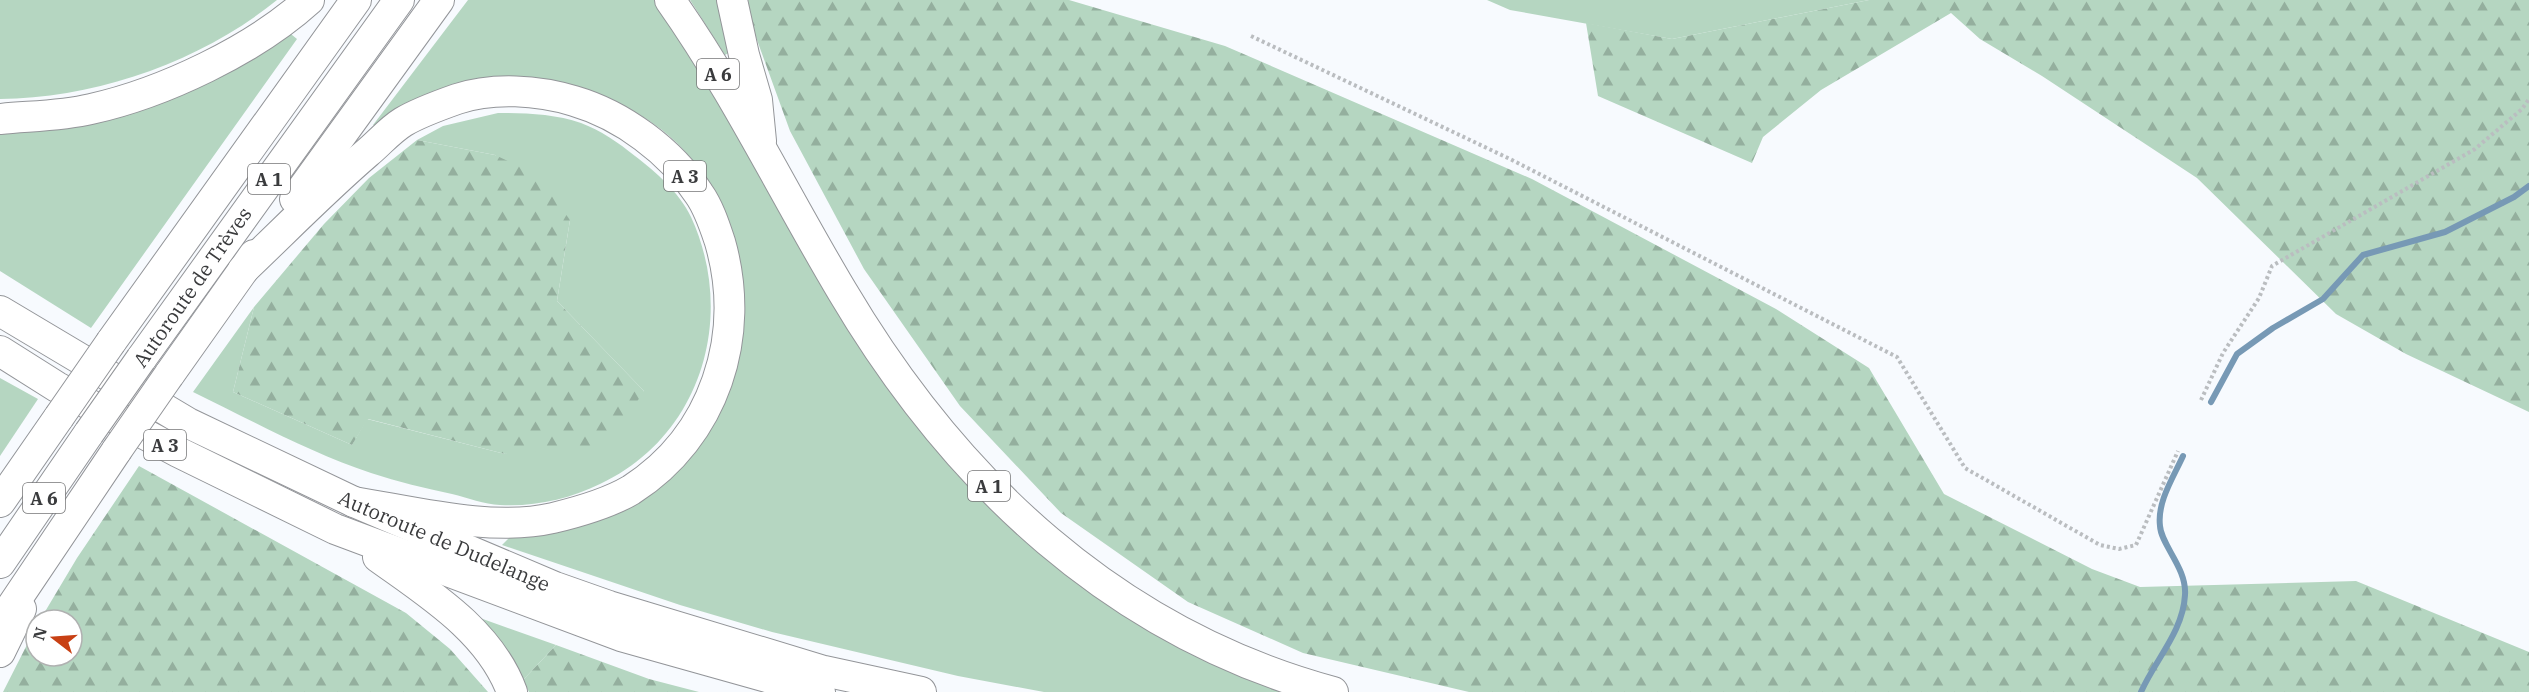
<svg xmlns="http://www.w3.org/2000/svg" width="2529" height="692" viewBox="0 0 2529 692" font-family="'IBM Plex Serif',serif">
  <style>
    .grass { fill: #b5d6c1 }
    .forest { fill: url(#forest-firs) }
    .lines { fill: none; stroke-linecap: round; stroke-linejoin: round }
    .stream { stroke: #7799b5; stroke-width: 6 }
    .highway-casing { stroke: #939599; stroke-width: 32 }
    .path { stroke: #babdc0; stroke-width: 4; stroke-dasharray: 3 3; stroke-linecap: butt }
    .highway { stroke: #fff; stroke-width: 30 }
    .highway-bridge-casing { stroke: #939599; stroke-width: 32; stroke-linecap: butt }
    .highway-bridge { stroke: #fff; stroke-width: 30 }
    .labels { text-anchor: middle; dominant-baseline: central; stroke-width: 5; stroke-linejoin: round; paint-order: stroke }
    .shield { fill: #fff; stroke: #757677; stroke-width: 1.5 }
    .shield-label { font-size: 18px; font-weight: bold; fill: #3a3b3d }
    .street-label { font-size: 20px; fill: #3a3b3d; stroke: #fff }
  </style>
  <defs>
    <pattern id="forest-firs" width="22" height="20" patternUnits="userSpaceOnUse" patternTransform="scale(1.5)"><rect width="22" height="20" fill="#b5d6c1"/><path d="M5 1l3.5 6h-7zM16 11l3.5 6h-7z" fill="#94af9e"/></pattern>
  </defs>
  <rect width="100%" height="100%" fill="#f7fafe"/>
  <path class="grass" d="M0,0H277C202,61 97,98 0,99Z
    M468,0H655L703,75L1040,553L1115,610L1183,649L1287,692H1044L958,676L772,632L680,605L502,545L510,537C555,535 601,525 640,501C654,493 666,475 678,463C687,453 699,444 706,433C769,337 753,203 662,130C632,107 599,93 564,83L378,127L373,125Z
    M690,0H720L730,52L725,55Z
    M1487,0H1869L1672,39L1510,10Z
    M286,30L297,39L91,328L0,271V128Z
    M498,113C525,113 555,114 581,123C600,130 619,143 635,156C656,172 679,192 691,217C737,317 701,437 600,484C569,499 535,507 500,505C484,504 468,498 452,494C425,488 398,482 371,473C310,453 251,420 193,392L254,307L233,392L352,445L367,419L505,454L644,391L557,301L570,220L495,155L417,140L443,126Z
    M0,378L38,399L0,456Z
    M480,618L556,645L523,680Z"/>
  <path class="forest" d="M748,0H1069L1225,46L1532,179L1776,309L1869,368L1944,494L2092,569L2140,587L2356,581L2529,652V692H1469L1303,653L1188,602L1061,513L960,406L864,269L790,131L753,29Z
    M1869,0H2529V412L2406,354L2336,314L2197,178L2042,76L1980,39L1951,13L1821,90L1763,137L1752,163L1598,96L1586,23L1672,39Z
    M417,140L495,155L536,174L570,220L557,301L644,391L609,444L505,454L368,419L352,445L233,392L254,307L324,224L369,178Z
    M139,466L406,613L450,649L488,692H3L36,627V656H72V620H40L77,558Z
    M556,645L649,679L699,692H529L523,680Z"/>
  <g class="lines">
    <path class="stream" d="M2211,402L2237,354L2273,328L2323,299L2363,255L2445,232L2514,197L2529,186
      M2141,692C2155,660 2183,632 2185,595C2187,568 2161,545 2160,526C2157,502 2173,478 2183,456"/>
    <g class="highway-casing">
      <g id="highway">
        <path d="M670,0C735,92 784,194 842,291C955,482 1115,633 1333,692"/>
        <path d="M732,0L744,55L757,100L761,141"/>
        <path d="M0,119C30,116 62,116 91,109C163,93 254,50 309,0"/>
        <path d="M295,199L439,0"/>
        <path d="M243,270C284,231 324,190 367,153C379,143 390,130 403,122C418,113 440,105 457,99C493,87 538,90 574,101C622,115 671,151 699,194C709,208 715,227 720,242C747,336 715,436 631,490C609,503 578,512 553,518C492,532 416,512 354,502"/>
        <path id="s1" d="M0,311L188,423L354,502L555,587L609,606L824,671L921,692"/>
        <path d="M111,342L356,0"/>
        <path d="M0,351L57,387L178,452L335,529L621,636L820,692"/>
        <path d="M141,359L399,0"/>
        <path d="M169,375L254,255"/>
        <path d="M0,502L59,417"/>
        <path d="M378,557C428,593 490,631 512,692"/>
        <path d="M0,563L89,433"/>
        <path d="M0,624L117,450"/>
        <path d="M0,652L21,609"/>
      </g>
    </g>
    <path class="path" d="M1251,36L1510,159L1897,357L1965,468L2100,545L2119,549L2136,545L2178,451
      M2201,400L2223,353L2259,298L2272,266L2475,149L2522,109L2529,99"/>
    <use href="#highway" class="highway"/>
    <g class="highway-bridge-casing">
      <path id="highway-bridge" d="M59,417L111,342
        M89,433L141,359
        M117,450L169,375"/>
    </g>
    <use href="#highway-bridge" class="highway-bridge"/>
  </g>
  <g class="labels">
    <g class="shield">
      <rect x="697" y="59" width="42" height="30" rx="4.5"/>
      <rect x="664" y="161" width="42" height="30" rx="4.5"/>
      <rect x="248" y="164" width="42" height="30" rx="4.5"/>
      <rect x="144" y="430" width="42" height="30" rx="4.5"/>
      <rect x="968" y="471" width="42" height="30" rx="4.5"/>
      <rect x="23" y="483" width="42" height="30" rx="4.5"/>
    </g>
    <g class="shield-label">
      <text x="718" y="74">A 6</text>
      <text x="685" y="176">A 3</text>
      <text x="269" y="179">A 1</text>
      <text x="165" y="445">A 3</text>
      <text x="989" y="486">A 1</text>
      <text x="44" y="498">A 6</text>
    </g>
    <g class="street-label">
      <text transform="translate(192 287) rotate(-55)">Autoroute de Trèves</text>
      <text stroke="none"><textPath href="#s1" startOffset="501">Autoroute de Dudelange</textPath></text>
    </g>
  </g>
  <g transform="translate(54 638) rotate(287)"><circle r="28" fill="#ffffff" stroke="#b0b1b1" stroke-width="1.5"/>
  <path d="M0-4.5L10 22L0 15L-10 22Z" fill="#c84014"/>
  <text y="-9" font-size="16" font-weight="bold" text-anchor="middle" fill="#3a3b3d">N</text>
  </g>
</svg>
